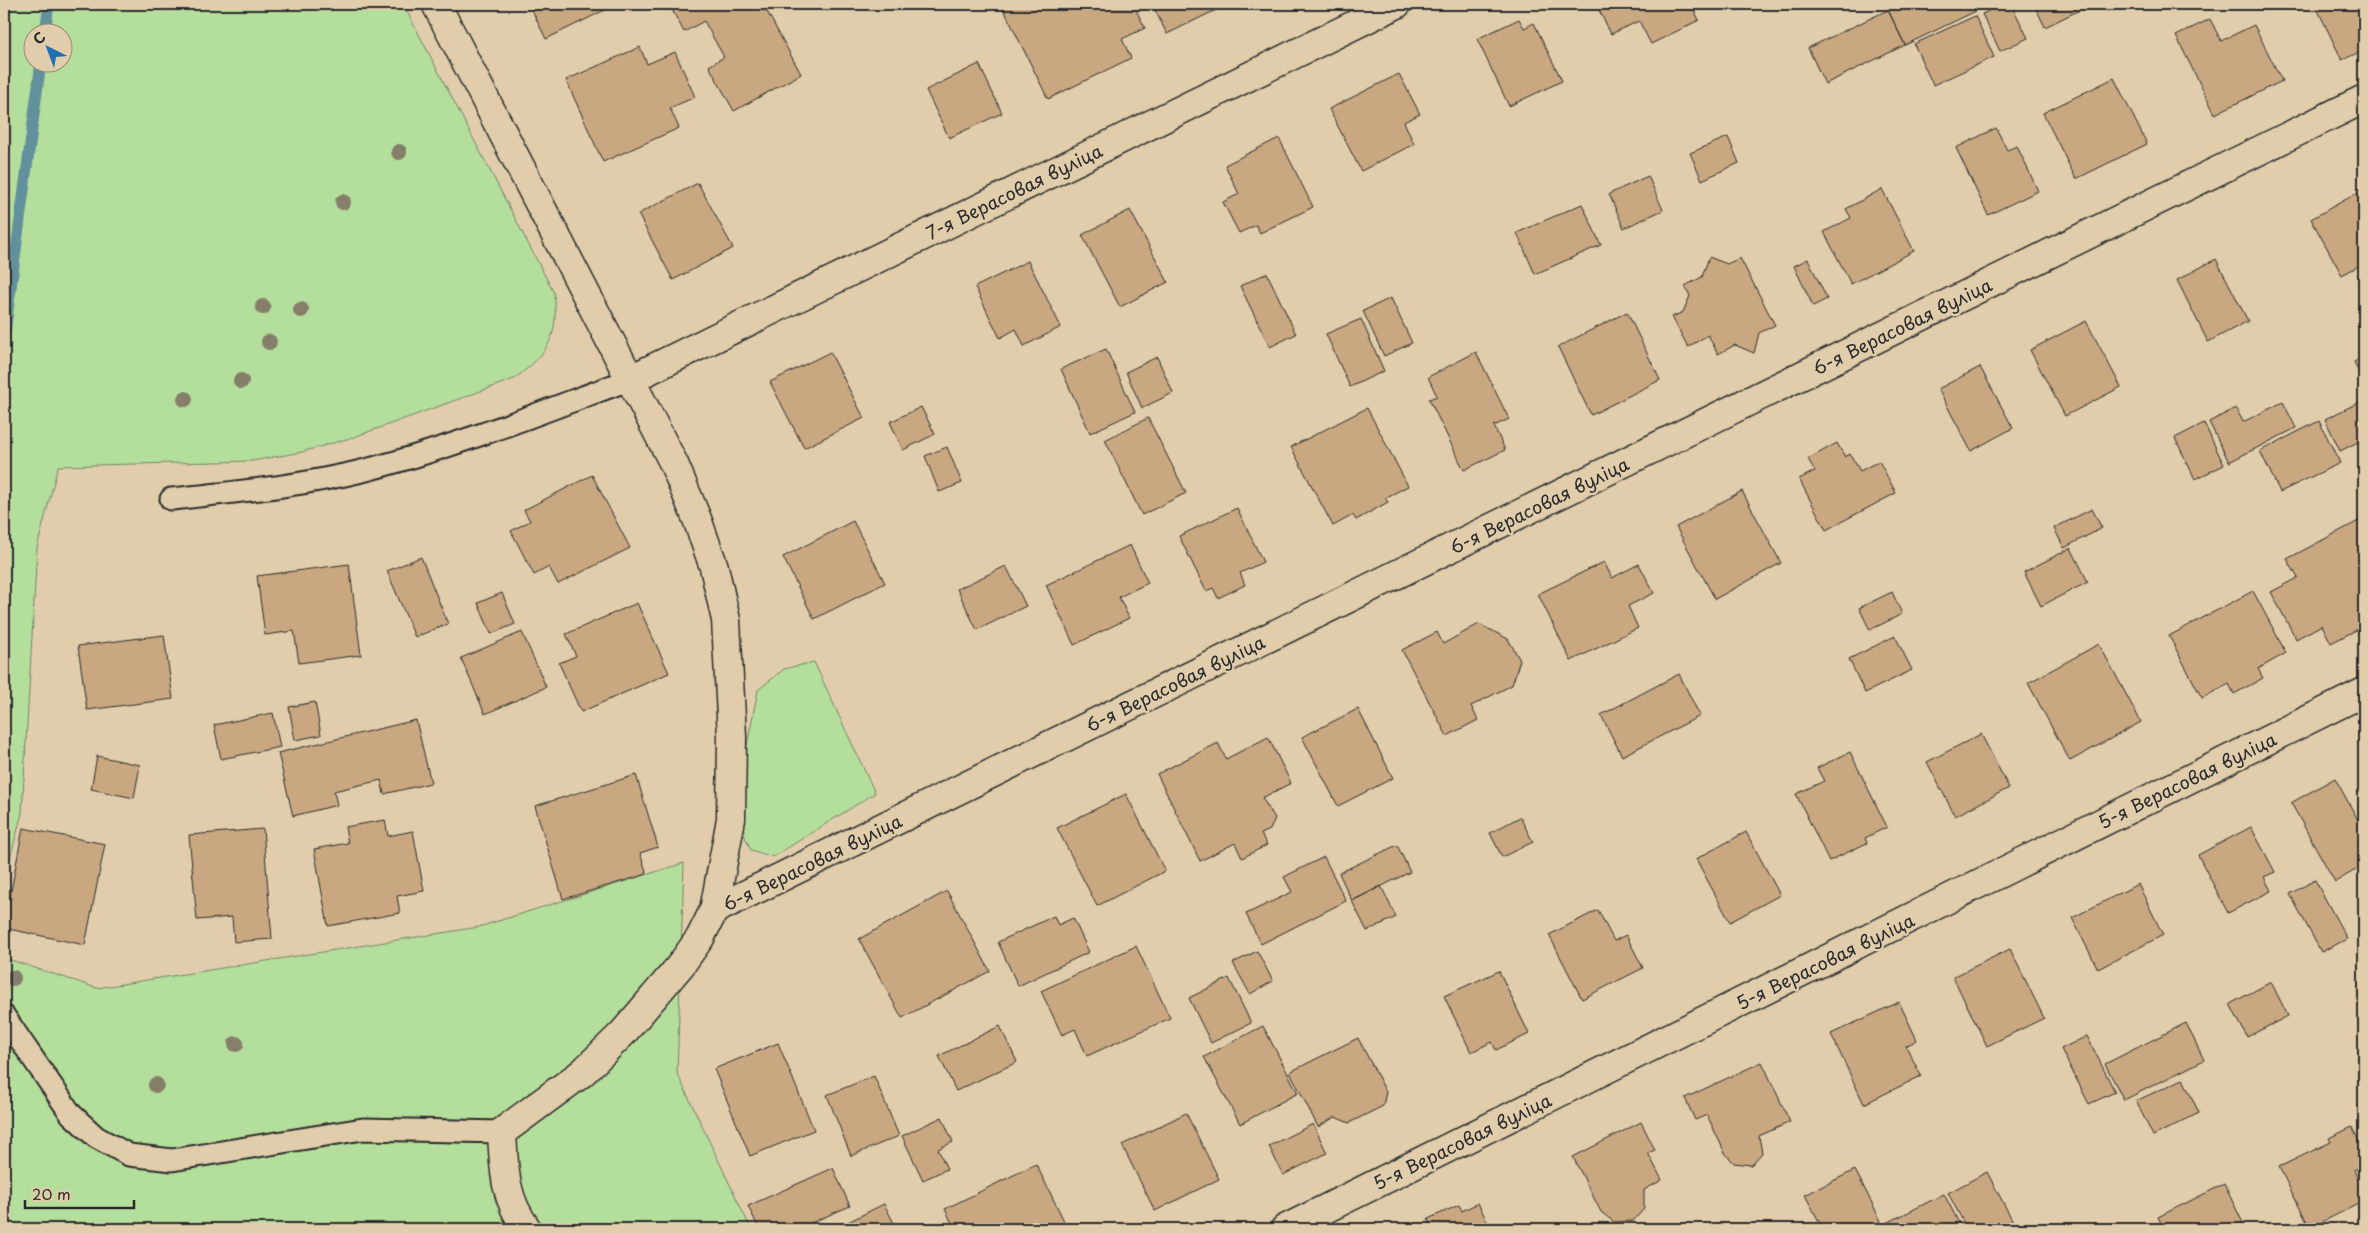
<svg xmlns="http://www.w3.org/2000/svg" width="2368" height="1233" viewBox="0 0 2368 1233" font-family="'Playpen Sans',sans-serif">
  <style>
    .green { fill: #b4de9b; stroke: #708463; fill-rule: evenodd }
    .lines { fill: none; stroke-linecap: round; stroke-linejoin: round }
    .stream { stroke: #62909c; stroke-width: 11 }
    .building { fill: #c9a881; stroke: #2b2b2b }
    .lane-casing { stroke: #2b2b2b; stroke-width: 25 }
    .street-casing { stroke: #2b2b2b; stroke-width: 31 }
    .lane { stroke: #e1cdac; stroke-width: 21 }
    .street { stroke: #e1cdac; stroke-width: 28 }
    .tree { fill: #857e6b }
    .labels { text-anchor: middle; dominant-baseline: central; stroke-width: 4.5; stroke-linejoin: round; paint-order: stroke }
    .street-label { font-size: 18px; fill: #2b2b2b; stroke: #e1cdac }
  </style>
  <rect width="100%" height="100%" fill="#e1cdac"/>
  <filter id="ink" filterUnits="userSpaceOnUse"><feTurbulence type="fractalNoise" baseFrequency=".02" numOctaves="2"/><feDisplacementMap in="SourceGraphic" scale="10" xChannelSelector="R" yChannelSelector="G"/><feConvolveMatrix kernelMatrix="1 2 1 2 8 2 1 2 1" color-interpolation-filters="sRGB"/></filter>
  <g filter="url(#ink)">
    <path class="green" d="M4,4H403L554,293C559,337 549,353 514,379L357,436L302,452L252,461L58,466L37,548L22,813L4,881ZM62,32V62H32V32Z
      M814,662L875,793L773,857L751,850L741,828L747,745L758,690L784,669Z
      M684,863L677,1073L751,1229H4V958L97,988L479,927Z"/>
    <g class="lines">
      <path class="stream" d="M45,32L49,4
        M4,340L41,62"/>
    </g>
    <path class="building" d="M529,4H614L615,5L546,39Z
      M669,4H763L801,74L734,111L709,66L724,57L704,21L684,32Z
      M1006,4H1133L1145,28L1122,39L1131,58L1048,99L1002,6Z
      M1152,4H1228L1167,34Z
      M1596,4H1691L1699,20L1651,44L1639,21L1611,34Z
      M1901,4H1973L1976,11L1905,45L1888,10Z
      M2004,4H2011L2028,38L2000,51L1982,14Z
      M2034,4H2092L2045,27Z
      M2315,4H2364V50L2342,60Z
      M1888,10L1905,45L1825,84L1808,48Z
      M1975,16L1994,57L1933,85L1914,44Z
      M1519,19L1524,28L1534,23L1562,81L1509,106L1477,39Z
      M2210,19L2221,41L2254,25L2282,81L2215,114L2176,36Z
      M640,47L647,64L675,52L695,97L670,108L679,128L603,162L566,80Z
      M979,64L1002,113L949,138L926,90Z
      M1399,74L1420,114L1404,122L1414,144L1361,171L1329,109Z
      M2114,78L2147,144L2076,179L2043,113Z
      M1996,128L2007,150L2017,146L2038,191L1988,215L1956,148Z
      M1728,137L1739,163L1702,180L1690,153Z
      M1279,138L1313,207L1260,233L1256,225L1239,233L1223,202L1239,194L1225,165Z
      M1648,176L1663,210L1624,228L1609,194Z
      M698,183L733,248L673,280L638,214Z
      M1882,189L1914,251L1851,284L1824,232L1851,218L1846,209Z
      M2357,193L2364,205V263L2342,275L2311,219Z
      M1582,204L1601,245L1535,274L1517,233Z
      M1130,210L1168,282L1120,307L1082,235Z
      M1709,257L1727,264L1740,258L1775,325L1759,333L1754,353L1735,345L1718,354L1708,335L1688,347L1672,317L1683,312L1690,296L1685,286L1702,277Z
      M1808,259L1827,299L1813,306L1794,266Z
      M2216,259L2248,321L2208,342L2177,280Z
      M1028,261L1061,327L1024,346L1016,329L1000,338L975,287Z
      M1267,273L1296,334L1270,347L1240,286Z
      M1391,298L1412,343L1384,356L1363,311Z
      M1627,312L1660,380L1591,415L1558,347Z
      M1361,319L1384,371L1350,387L1326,334Z
      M2086,321L2121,387L2065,416L2030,350Z
      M1106,349L1135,412L1090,433L1061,369Z
      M830,352L864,418L804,448L770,382Z
      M1476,352L1509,419L1494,426L1505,450L1464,470L1429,399L1437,396L1428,377Z
      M1157,357L1173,393L1142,408L1126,372Z
      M2364,357V384L2354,362Z
      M1980,367L2013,428L1971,451L1938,389Z
      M2364,400V439L2340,451L2325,419Z
      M2283,402L2296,428L2229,462L2209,422L2236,408L2243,422Z
      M921,407L935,434L903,450L890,422Z
      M1367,408L1408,486L1385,498L1388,502L1356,520L1353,515L1333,526L1291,447Z
      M1148,418L1186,493L1142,515L1105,440Z
      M2319,421L2340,463L2280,492L2260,451Z
      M2204,423L2224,465L2195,479L2175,438Z
      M1837,443L1845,457L1850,454L1860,471L1879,461L1896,493L1826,530L1799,479L1815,471L1808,459Z
      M947,447L962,483L939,492L925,456Z
      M592,475L630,548L558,584L549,567L534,575L511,531L530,521L524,510Z
      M1742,491L1781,563L1715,599L1676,527Z
      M1237,508L1263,562L1240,573L1245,585L1218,598L1213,588L1206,591L1179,536Z
      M2092,509L2102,528L2064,548L2054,528Z
      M2364,518V626L2331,643L2322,625L2296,639L2271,592L2298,578L2287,559Z
      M853,521L885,583L814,619L783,557Z
      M1130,545L1148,583L1119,597L1129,618L1074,645L1046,585Z
      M2071,548L2088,582L2041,606L2024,572Z
      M421,557L448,624L415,637L387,571Z
      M1604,562L1612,578L1639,564L1654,593L1628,606L1638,628L1571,661L1538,594Z
      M349,564L361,655L299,663L294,631L265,635L257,576Z
      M1006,566L1026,606L977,630L957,589Z
      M2253,591L2286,653L2258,669L2263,678L2234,694L2229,684L2202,698L2169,636Z
      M1892,592L1902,614L1870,630L1859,608Z
      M502,593L515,624L491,634L478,603Z
      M637,603L669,673L581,712L559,663L576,656L566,634Z
      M1479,624L1508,639L1520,660L1512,685L1471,706L1478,720L1447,736L1402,650L1437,632L1443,644Z
      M522,632L546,687L485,714L461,658Z
      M164,635L173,699L87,710L78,646Z
      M1895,636L1912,670L1865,693L1849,659Z
      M2099,644L2141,722L2070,761L2028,683Z
      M1679,674L1700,716L1622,756L1601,715Z
      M315,702L321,735L295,740L289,707Z
      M1358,709L1393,778L1338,806L1302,737Z
      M273,713L280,747L221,759L214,725Z
      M416,720L431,783L384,794L381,780L334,791L337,805L293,816L278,753Z
      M1981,734L2009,788L1955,816L1927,762Z
      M1268,737L1291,783L1262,798L1275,818L1270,830L1261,834L1267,845L1242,858L1235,843L1200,861L1157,774L1218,743L1226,759Z
      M1850,752L1887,827L1865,838L1867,843L1829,861L1796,794L1824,781L1817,768Z
      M97,756L140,765L134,798L91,789Z
      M636,775L658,847L640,853L647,874L563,899L535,806Z
      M2335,778L2364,831V865L2335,882L2291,803Z
      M1126,794L1165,871L1097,906L1057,828Z
      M1520,817L1533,842L1502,857L1490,833Z
      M385,820L388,836L413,831L424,891L397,896L400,913L328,926L314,849L348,843L345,827Z
      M2251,827L2275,872L2264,877L2271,891L2228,913L2198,855Z
      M23,828L105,844L85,945L4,928Z
      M263,829L272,939L234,942L232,917L197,920L189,835Z
      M1746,832L1780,895L1730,922L1696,859Z
      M1397,845L1410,872L1352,901L1339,873Z
      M1324,857L1346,901L1261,944L1246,914L1292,892L1284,877Z
      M2315,880L2347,939L2321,952L2290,894Z
      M2138,884L2163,935L2098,969L2072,918Z
      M1381,886L1396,917L1367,931L1352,901Z
      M947,891L990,971L902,1018L859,939Z
      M1598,910L1614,941L1626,935L1643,968L1582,999L1549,935Z
      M1054,916L1058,925L1073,918L1089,952L1018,986L998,942Z
      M1136,946L1170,1018L1087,1056L1075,1029L1062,1035L1041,991Z
      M2010,949L2044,1018L1987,1046L1953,977Z
      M1257,951L1273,981L1250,994L1233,963Z
      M1499,971L1529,1034L1496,1050L1492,1042L1471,1052L1444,996Z
      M1229,978L1251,1023L1211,1043L1189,998Z
      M2271,982L2288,1016L2247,1037L2230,1004Z
      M1899,1002L1917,1040L1906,1046L1921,1076L1864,1104L1831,1034Z
      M2186,1023L2204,1060L2124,1100L2105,1064Z
      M1000,1026L1017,1062L956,1091L939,1056Z
      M1263,1026L1298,1093L1240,1124L1204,1057Z
      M2087,1036L2115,1092L2089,1104L2061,1049Z
      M1358,1038L1386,1092L1383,1106L1349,1123L1335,1117L1318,1127L1290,1072Z
      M778,1043L814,1130L750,1156L714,1069Z
      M1762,1062L1790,1122L1759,1136L1762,1153L1751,1165L1734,1163L1725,1153L1707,1115L1695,1120L1685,1098Z
      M874,1076L899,1136L851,1156L827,1095Z
      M2183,1079L2199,1113L2153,1136L2136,1101Z
      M1186,1113L1219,1179L1155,1211L1122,1145Z
      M942,1117L953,1142L938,1149L947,1169L923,1180L902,1136Z
      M1641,1122L1655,1150L1648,1153L1662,1180L1644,1190V1209L1633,1221L1614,1222L1601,1212L1573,1157Z
      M1313,1124L1327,1153L1283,1175L1269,1146Z
      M2352,1127L2364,1151V1165L2354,1170L2364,1193V1201L2310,1228L2279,1167L2331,1142L2329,1138Z
      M1036,1164L1068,1229H955L945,1209Z
      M833,1168L850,1206L797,1229H759L748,1206Z
      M1855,1170L1881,1221L1866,1229H1823L1805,1195Z
      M1987,1172L2017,1229H1967L1948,1193Z
      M2224,1184L2246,1229H2164L2158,1217Z
      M1944,1194L1962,1229H1875Z
      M1478,1203L1491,1229H1424L1431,1226L1428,1219L1459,1205L1462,1211Z
      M884,1204L897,1229H834Z"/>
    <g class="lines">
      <g class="lane-casing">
        <path id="lane" d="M171,499C236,492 302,486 366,470C456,447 544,411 631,379
          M4,1016L71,1114L96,1137L129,1155L172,1160L363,1129L502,1132"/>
      </g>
      <g class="street-casing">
        <path id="street" d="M436,4L674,464L697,519L714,567L726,620L732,737L731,819L714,910L700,938L680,966L623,1033L582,1073L502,1132C504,1169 504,1198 527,1229
          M631,379L1397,4
          M714,910L2364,99
          M1285,1229L2364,692"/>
      </g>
      <use href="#lane" class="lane"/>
      <use href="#street" class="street"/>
    </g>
    <g class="tree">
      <circle cx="399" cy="152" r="8"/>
      <circle cx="343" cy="202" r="8"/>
      <circle cx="263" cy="307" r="8"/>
      <circle cx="301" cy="310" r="8"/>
      <circle cx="269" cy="342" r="8"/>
      <circle cx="241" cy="381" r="8"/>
      <circle cx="185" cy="399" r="8"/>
      <circle cx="13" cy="978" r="8"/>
      <circle cx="236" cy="1044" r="8"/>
      <circle cx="156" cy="1085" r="8"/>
    </g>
  </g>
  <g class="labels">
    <g class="street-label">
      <text transform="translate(1014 191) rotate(-26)">7-я Верасовая вуліца</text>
      <text transform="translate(1902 326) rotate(-26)">6-я Верасовая вуліца</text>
      <text transform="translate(1539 505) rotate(-26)">6-я Верасовая вуліца</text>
      <text transform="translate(1175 683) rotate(-26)">6-я Верасовая вуліца</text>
      <text transform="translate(2187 780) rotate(-26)">5-я Верасовая вуліца</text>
      <text transform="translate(812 862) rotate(-26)">6-я Верасовая вуліца</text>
      <text transform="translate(1825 961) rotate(-26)">5-я Верасовая вуліца</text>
      <text transform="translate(1462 1141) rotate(-26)">5-я Верасовая вуліца</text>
    </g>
  </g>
  <rect width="2368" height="1233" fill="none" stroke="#e1cdac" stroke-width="20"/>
  <rect x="10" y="10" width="2348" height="1213" fill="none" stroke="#2b2b2b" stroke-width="2" filter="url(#ink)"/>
  <g transform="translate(48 48) rotate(318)"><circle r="24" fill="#e1cdac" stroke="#988c78"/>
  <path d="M0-4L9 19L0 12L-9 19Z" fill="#1f6fb2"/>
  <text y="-8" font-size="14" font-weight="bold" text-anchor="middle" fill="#2b2b2b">С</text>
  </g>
  <path d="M25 1200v8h109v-8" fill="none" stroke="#2b2b2b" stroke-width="2.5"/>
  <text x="32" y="1200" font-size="15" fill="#2b2b2b" stroke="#e1cdac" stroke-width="4" paint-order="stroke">20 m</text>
</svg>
